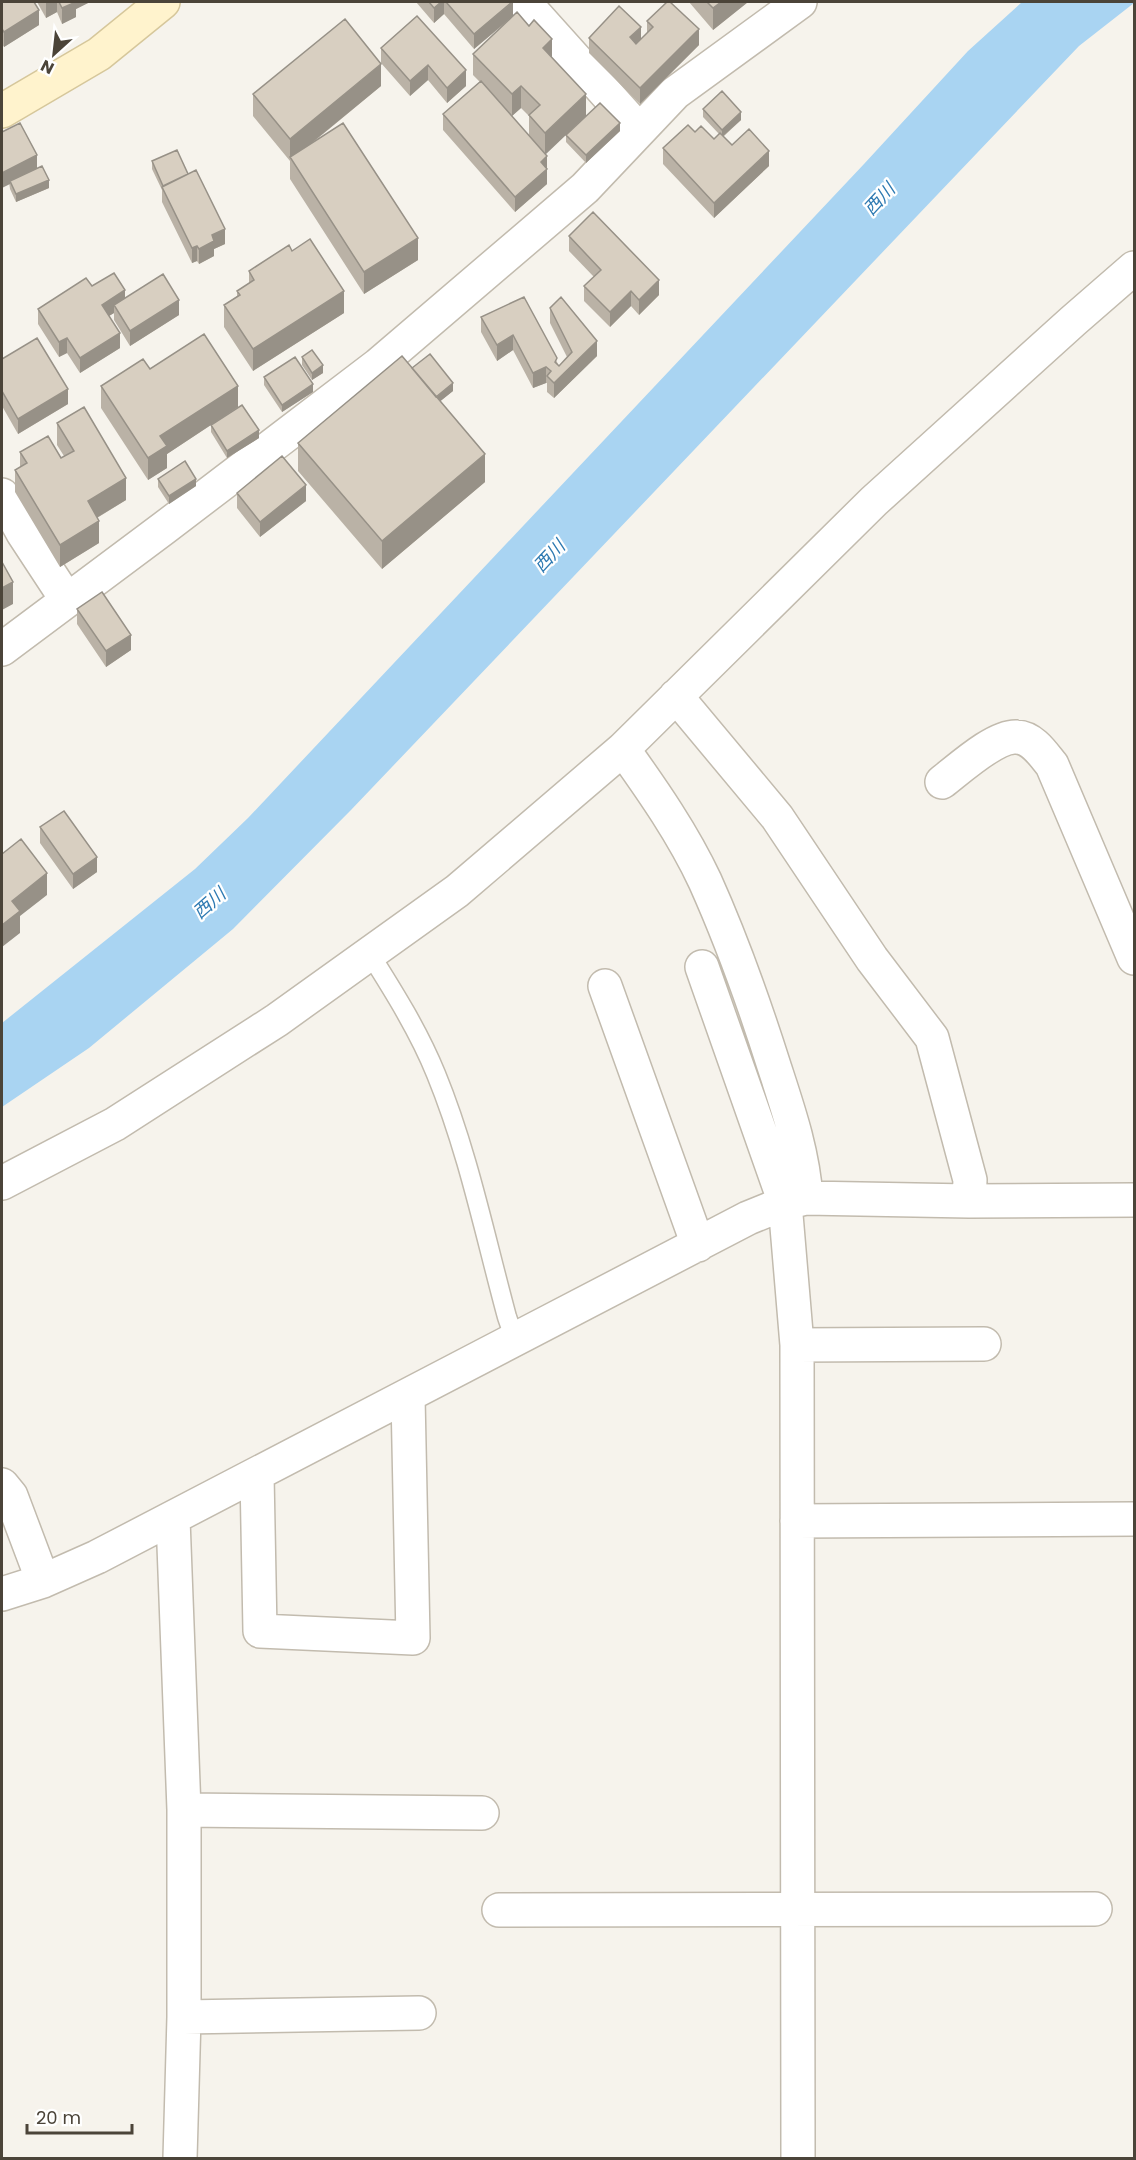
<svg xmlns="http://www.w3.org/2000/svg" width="1136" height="2160" viewBox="0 0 1136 2160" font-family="Poppins,'Noto Sans JP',sans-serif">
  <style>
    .water { fill: #a9d4f2 }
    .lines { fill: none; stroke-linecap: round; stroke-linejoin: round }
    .lane-casing { stroke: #c2bbae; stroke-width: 21 }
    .street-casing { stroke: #c2bbae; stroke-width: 36 }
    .secondary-casing { stroke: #d6c79b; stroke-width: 36 }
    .lane { stroke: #fff; stroke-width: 18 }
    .street { stroke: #fff; stroke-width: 33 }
    .secondary { stroke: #fff3cd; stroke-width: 33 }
    .wall { fill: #bab2a6; fill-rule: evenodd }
    .shaded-wall { fill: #979187 }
    .building { fill: #d8cfc1; stroke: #979187; stroke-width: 1.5 }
    .labels { text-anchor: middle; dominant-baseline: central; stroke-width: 4.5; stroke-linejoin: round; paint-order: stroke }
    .water-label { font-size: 18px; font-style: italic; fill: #2e7ab2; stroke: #fff }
  </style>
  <rect width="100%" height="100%" fill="#f6f3ec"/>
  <path class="water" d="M1022,2L1134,3L1079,46L351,810L233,929L89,1048L2,1107V1023L195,869L248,818L864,164L968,51Z"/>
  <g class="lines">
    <g class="lane-casing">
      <path id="lane" d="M370,954C394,992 419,1032 436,1074C468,1152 485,1236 507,1317L515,1340"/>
    </g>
    <g class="street-casing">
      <path id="street" d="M524,2L639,130
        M2,495L23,533L67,600
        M2,649L164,528L378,365L585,188L675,93L800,2
        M676,696L777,817L872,959L932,1038L970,1180L969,1201
        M623,749C653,791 683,834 705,881C732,941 754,1003 774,1066C788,1109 803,1152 806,1198
        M942,782C959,769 996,735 1017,737C1033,738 1043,754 1052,765L1134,958
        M702,967L785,1203L797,1345L798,2158
        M605,986L698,1245
        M2,1183L115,1124L277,1020L457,891L623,749L874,501L1073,321L1134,268
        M797,1345L984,1344
        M257,1475L260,1631L413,1638L408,1397
        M2,1485L11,1496L43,1581
        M173,1519L184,1810V2017L180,2158
        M797,1521L1134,1519
        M2,1594L43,1581L97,1557L748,1218L785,1203L806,1198L969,1201L1134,1200
        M184,1810L482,1813
        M499,1910L1095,1909
        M184,2017L419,2013"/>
    </g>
    <g class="secondary-casing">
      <path id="secondary" d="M2,111L99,54L163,2"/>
    </g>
    <use href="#lane" class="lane"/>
    <use href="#street" class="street"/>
    <use href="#secondary" class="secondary"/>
  </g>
  <path class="wall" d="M2,2L39,25L4,47L2,44Z
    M37,2H90L76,9V17L62,24L57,12L46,18Z
    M416,2H513V16L552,39L545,154L547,156V184L515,212L443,130V114L480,82L473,75V54L509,20L474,49L444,14L434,23ZM501,104L512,116L521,108L529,116V136Z
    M689,2H748L713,30Z
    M417,16L466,86L447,103L428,80L410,96L381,63V48Z
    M647,21L699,45L640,104L589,53V38L641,39L647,33Z
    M381,86L311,144L418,260L364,294L290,179V161L253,116V94Z
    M703,109L741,120L723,137L732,145L769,166L714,218L663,164V148L714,139L719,134L703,117Z
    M620,131L586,163L566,142V135Z
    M2,132L49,188L16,202L10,189Z
    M152,161L188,174L225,244L214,249V256L199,264L197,261L192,263L162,202V190L152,169Z
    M569,236L659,295L639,315L631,306L610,327L584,301V286L594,277L569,251Z
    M292,251L344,313L253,371L224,327V305L237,296V291L249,284V271Z
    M92,286L125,298L179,315L130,346L114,320V313L109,316L120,348L80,373L67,353L59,357L38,324V309Z
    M524,297L559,366L567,357L550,323V308L597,356L554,398L547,392V383H546L533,388L513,350L497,361L481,332V317Z
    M302,357L323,373L312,380L302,365Z
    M2,359L68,404L18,434L2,406Z
    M412,368L453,391L440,401L485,482L382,569L298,471V443Z
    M150,369L238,407L259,438L227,458L211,432V425L167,454V468L148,480L101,408V386Z
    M264,377L313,392L282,412L264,385Z
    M57,423L126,500L97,518L99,543L60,567L15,492V470L20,467V452L61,458L64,456L57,445Z
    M158,479L196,486L169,504L158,487Z
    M237,493L306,501L260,537L237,508Z
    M77,609L131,650L106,667L77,624Z
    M40,827L97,872L73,889L40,843Z"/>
  <path class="shaded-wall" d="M49,2H57V12L46,18V3Z
    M73,2H90L76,9V17L62,24V8Z
    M441,2H444V14L434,23V8Z
    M513,2V16L474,49V34Z
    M721,2H748L713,30V8Z
    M39,10V25L4,47V32Z
    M641,27V42L630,52V37Z
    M699,29V45L640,104V88Z
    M552,39V61L543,48Z
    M381,64V86L292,159L290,157V161V139Z
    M428,65V80L410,96V81Z
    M466,70V86L447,103V88Z
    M521,86V108L512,116V94Z
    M586,94V116L545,155V133Z
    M741,112V120L722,137V130Z
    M620,123V131L586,163V155Z
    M769,151V166L714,218V203Z
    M37,155V171L10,181V184L2,188V173Z
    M547,156V184L515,212V197L541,162Z
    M49,180V188L16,202V194Z
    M225,229V244L214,249V256L199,264V249L212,235Z
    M418,238V260L364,294V272Z
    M197,246V261L192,263V248Z
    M659,280V295L639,315V300Z
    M125,290V305H114V313L102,320V305Z
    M344,291V313L253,371V349Z
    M631,291V306L610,327V312Z
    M179,300V315L130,346V331Z
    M120,333V348L80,373V358Z
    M513,335V350L497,361V345Z
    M67,338V353L59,357V342Z
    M597,341V356L554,398V383Z
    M323,365V373L312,380V373Z
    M546,367V383L533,388V373Z
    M453,383V391L432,408V401Z
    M313,384V392L282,412V405Z
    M238,386V407L167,454V468L148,480V458L160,436Z
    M68,389V404L18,434V419Z
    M259,430V438L227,458V451Z
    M485,454V482L382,569V541Z
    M126,478V500L88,523V501Z
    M196,479V486L169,504V496Z
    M306,485V501L260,537V522Z
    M99,521V543L60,567V545Z
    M13,582V604L2,610V588Z
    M131,635V650L106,667V651Z
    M97,857V872L73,889V874Z
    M47,873V895L20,916V933L2,947V925L12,901Z"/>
  <path class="building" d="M2,2H34L39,10L4,32L2,29Z
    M59,2H76L62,8Z
    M429,2H441L434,8Z
    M446,2H512L474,34Z
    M667,2H670L699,29L640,88L589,38L619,6L641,27L630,37L636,44L653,27L647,21Z
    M707,2H721L713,8Z
    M517,12L529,26L534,20L552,39L543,48L586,94L545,133L529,115L540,105L521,86L512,94L473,54Z
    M417,16L466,70L447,88L428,65L410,81L381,48Z
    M345,19L381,64L290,139L253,94Z
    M481,81L547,156L541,162L547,169L515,197L443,114Z
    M722,91L741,112L722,130L703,109Z
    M600,103L620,123L586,155L566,135Z
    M20,123L37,155L2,173V132Z
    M343,123L418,238L364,272L290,157Z
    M688,125L695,132L701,126L714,139L720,133L732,145L749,129L769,151L714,203L663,148Z
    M177,150L188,174L163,186L152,161Z
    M42,166L49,180L16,194L10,181Z
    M196,170L225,229L212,235L214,241L199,249L197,246L192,248L162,187Z
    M593,212L659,280L639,300L631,291L610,312L584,286L601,270L569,236Z
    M310,239L344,291L253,349L224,305L240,295L237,291L254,280L249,271L289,245L292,251Z
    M114,273L125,290L102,305L120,333L80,358L67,338L59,342L38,309L86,278L92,286Z
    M163,274L179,300L130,331L114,305Z
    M524,297L557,358L555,362L559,366L572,352L550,308L561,297L597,341L554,383L547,376L551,371L546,367L533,373L513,335L497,345L481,317Z
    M204,334L238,386L160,436L167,446L148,458L101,386L143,359L150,369Z
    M37,338L68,389L18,419L2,391V359Z
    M312,350L323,365L312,373L302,357Z
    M430,354L453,383L436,397L412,368Z
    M402,356L485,454L382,541L298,443Z
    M295,357L313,384L282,405L264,377Z
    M242,405L259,430L227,451L211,425Z
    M84,407L126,478L88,501L99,521L60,545L15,470L27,463L20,452L48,436L61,458L74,451L57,423Z
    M282,456L306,485L260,522L237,493Z
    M185,461L196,479L169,496L158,479Z
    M2,562L13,582L2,588Z
    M102,592L131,635L106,651L77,609Z
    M64,811L97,857L73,874L40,827Z
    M21,839L47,873L12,901L20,911L2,925V854Z"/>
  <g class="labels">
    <g class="water-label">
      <text transform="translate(879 199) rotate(-47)">西川</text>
      <text transform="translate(549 556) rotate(-47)">西川</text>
      <text transform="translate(209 903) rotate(-41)">西川</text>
    </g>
  </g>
  <rect width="1136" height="2160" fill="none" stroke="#4b4439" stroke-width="6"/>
  <g transform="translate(54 54) rotate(207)" stroke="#ffffff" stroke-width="4.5" paint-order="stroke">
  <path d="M0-4.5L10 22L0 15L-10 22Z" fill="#4b4439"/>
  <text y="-9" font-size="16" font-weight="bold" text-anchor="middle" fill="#4b4439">N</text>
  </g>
  <path d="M27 2124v9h105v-9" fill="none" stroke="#4b4439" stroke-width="3"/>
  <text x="36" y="2124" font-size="18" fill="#4b4439" stroke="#ffffff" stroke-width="4.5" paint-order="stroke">20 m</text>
</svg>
